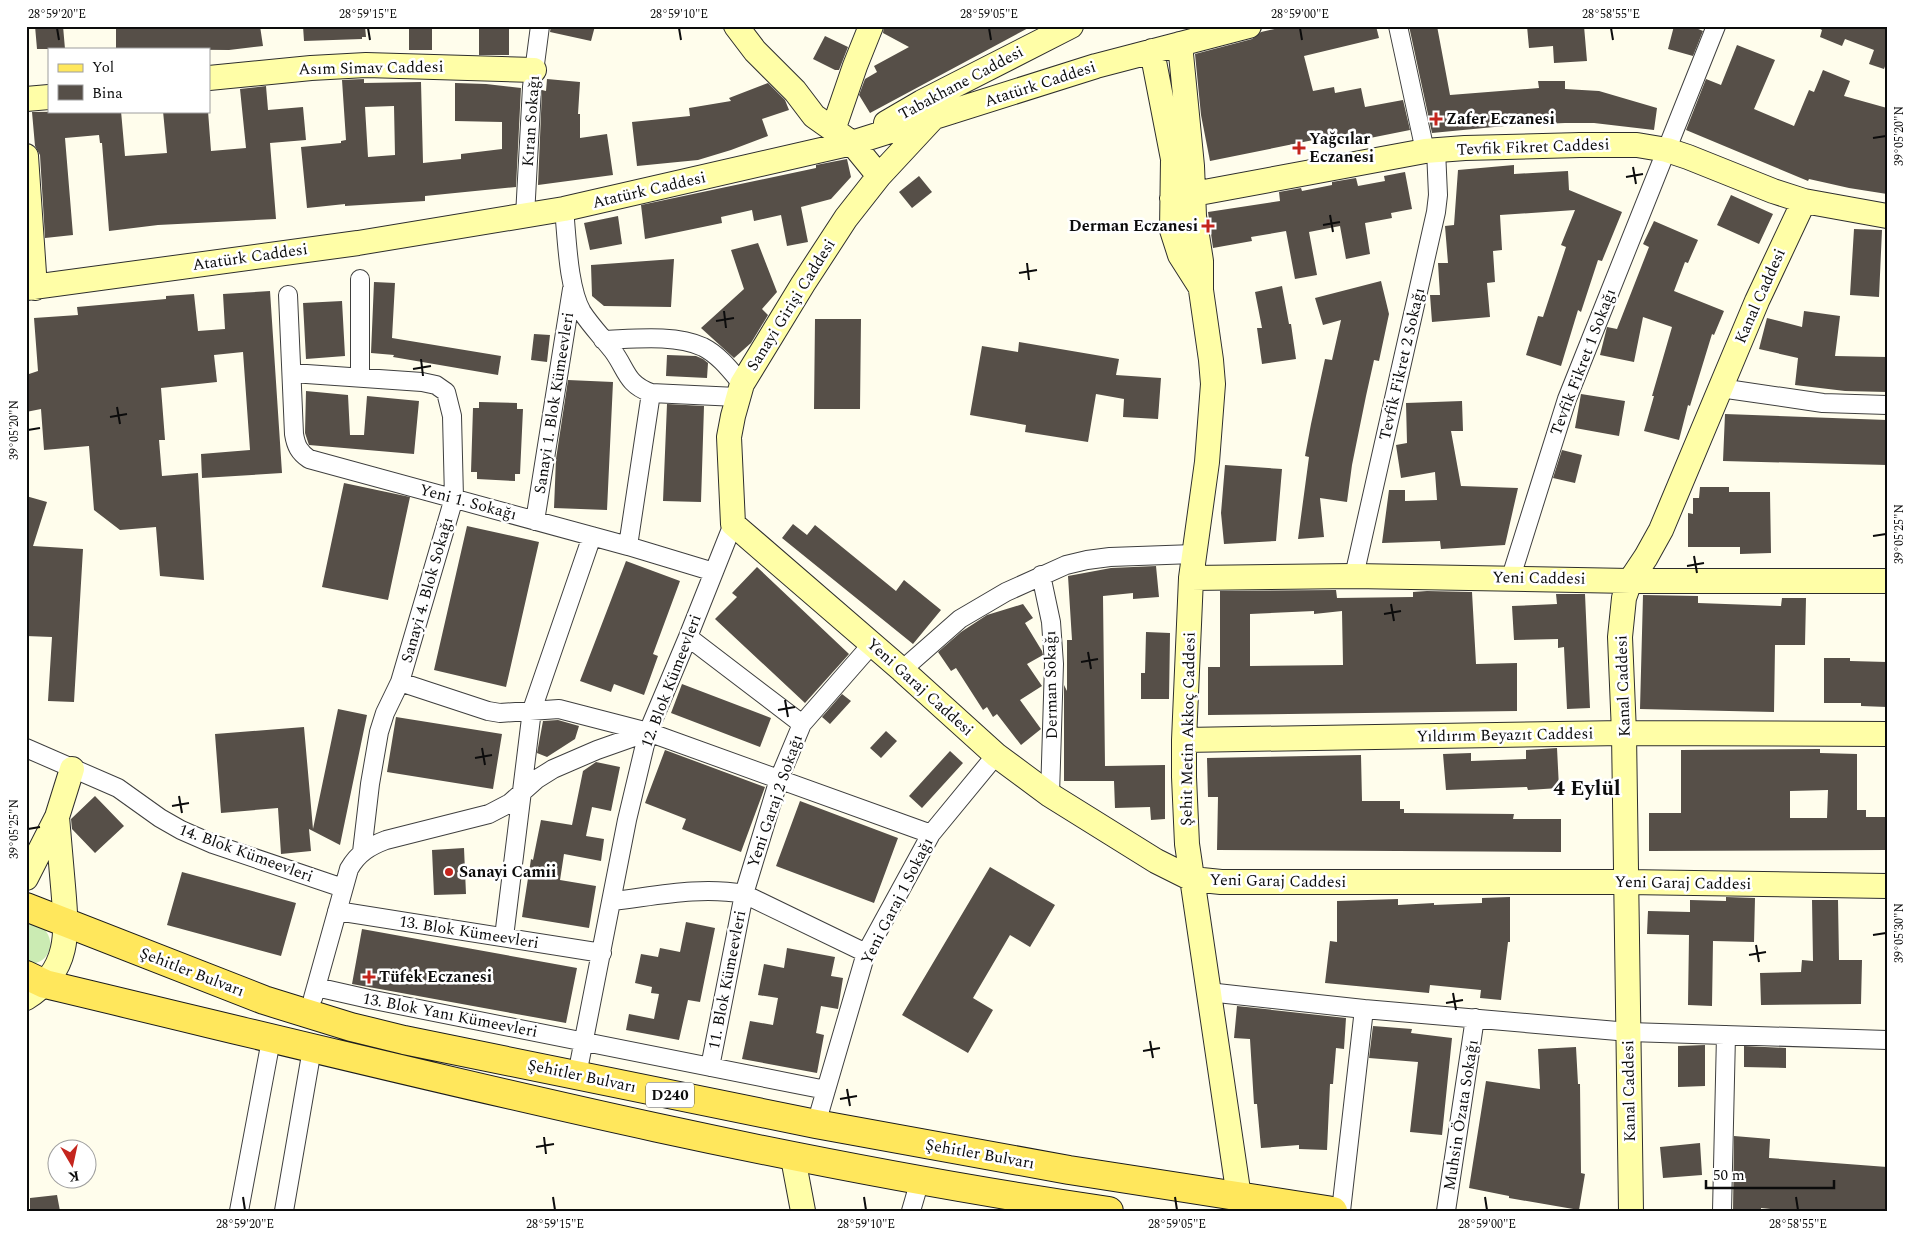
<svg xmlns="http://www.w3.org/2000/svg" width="1913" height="1237" viewBox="0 0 1913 1237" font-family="Spectral,serif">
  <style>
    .green { fill: #cbebb3 }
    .building { fill: #564f48; fill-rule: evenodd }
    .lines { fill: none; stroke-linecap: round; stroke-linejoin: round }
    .street-casing { stroke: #3f3f3f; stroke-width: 20 }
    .secondary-casing { stroke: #2e2e2e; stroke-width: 26 }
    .primary-casing { stroke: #1d1d1d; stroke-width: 30 }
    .street { stroke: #fff; stroke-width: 18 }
    .secondary { stroke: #fffea7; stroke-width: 24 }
    .primary { stroke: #ffe75c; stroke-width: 28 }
    .ticks { fill: none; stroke: #0c0c0c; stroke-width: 2 }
    .poi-dot { fill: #c4251d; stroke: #fff; stroke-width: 2 }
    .labels { text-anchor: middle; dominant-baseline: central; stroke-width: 5; stroke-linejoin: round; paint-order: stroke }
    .shield { fill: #fff; stroke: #555; stroke-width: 1 }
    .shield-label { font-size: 15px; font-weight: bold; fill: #0c0c0c }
    .street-label { font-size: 16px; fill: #0c0c0c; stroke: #fff }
    .poi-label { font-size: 16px; font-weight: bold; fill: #0c0c0c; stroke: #fff; text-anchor: start }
    .district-label { font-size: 21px; font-weight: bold; fill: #0c0c0c; stroke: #fff }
    .neatline { fill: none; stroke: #0c0c0c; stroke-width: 2 }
    .ticks-label { font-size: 12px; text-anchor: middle; fill: #0c0c0c }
  </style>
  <rect width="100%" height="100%" fill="#fffdec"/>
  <path class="green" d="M26,924L41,926C59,941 49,966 26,964Z"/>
  <path class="building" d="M35,26H63L65,49H37Z
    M116,26H260L263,46L229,50L116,49Z
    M303,26H365L366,37H362V39L304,41Z
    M409,26H432V50H409Z
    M479,26H509V55H479Z
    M551,26H595L591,41L550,32Z
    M884,26H1032L870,113L859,95L865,79L877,72L874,66L909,47L883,33Z
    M1288,26H1376L1379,38L1304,56L1313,91L1334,87L1335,93L1361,88L1365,107L1403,100L1410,130L1345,143L1343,134L1210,161L1201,115L1195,54L1252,39L1261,32Z
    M1409,26H1437L1450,95L1539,88L1538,81H1565V89L1599,91L1657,108L1654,130L1594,123H1565L1515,125L1432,133Z
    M1527,26H1584L1587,61L1554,63L1553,46L1529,48Z
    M1674,26H1691L1703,31L1693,56L1668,49Z
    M1815,26H1887V61L1884,69L1869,64L1874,50L1845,39L1842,46L1820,37L1822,30Z
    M825,36L848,47L839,70H835L813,59Z
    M1737,45L1775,60L1754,109L1794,126L1809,90L1814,92L1823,70L1850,81L1844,96L1887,108V194L1849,188L1809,179L1808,181L1686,130L1706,79L1721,85Z
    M364,79V83L421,82L423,163L461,159V154L502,149V122L455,121V83L486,84L521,88L516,187L425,196V201L345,206V204L307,208L301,147L341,143V141L346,140L342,80ZM394,106L395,155L368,157L365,107Z
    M547,79L580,82L578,114H580V138L607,134L613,175L538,185L542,90L546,91Z
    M768,83L785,100L789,110L762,119L768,136L731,150L698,160L637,166L632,122L690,116L689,108L731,101L729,98Z
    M266,86L268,110L303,107L306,140L270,143L276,219L158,225L109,231L102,143H100L99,135L65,138L73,235L45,238L40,155L35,146L32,112L121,111L125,156L167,153L163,111H208L211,151L246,148L240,89Z
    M847,159L851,177L831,199L801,207L808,242L787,246L781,215L754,221L752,210L721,217L722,223L645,239L641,205L816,168V165Z
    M1514,165V174L1568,171L1569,190L1622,212L1602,261L1598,260L1581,312L1578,310L1561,366L1526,355L1538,316L1543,317L1566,247L1561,245L1575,210L1500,215L1502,250L1493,251L1495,282L1487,283L1490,317L1432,322L1430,295H1440L1438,263H1448L1445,226L1454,225L1458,170Z
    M1405,172L1412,209L1391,213L1392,218L1365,223L1370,254L1346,259L1340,226L1309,232L1317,275L1295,279L1286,231L1251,237L1252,241L1213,248L1208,212L1280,201L1279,192L1301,188L1302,191L1332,185V182L1356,178L1358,186L1385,181L1384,176Z
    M919,176L932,192L912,208L899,192Z
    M1731,195L1773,214L1759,244L1717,225Z
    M618,216L622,244L590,250L584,223Z
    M1654,221L1698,240L1688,263L1685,262L1674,291L1724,311L1714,335L1712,334L1690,406L1688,405L1679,440L1644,431L1654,396H1652L1672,327L1643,317L1634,362L1600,355L1607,327L1617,329L1649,247L1643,244Z
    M1854,229L1882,230L1879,297L1850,295Z
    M758,243L777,292L762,309L768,315L751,343L734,358L701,328L744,289L731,250Z
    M674,259L671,307L604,306L592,296L591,265Z
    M1381,281L1389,314L1379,361L1374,360L1366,396L1352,465L1347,502L1320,498L1324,537L1298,539L1309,457L1305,456L1311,424L1325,359L1332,360L1341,320L1323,325L1315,298Z
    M374,282L395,283L392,338L501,356L498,375L393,357L394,355L371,353Z
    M1282,286L1289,324H1291L1296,359L1262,364L1257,328H1262L1255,292Z
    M270,291L282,473L202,478L201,454L250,450L243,352L214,355L217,382L161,388L165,440H159L162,476L198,473L204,580L160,576L156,527L120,530L94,510L89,446L44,450L41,409L26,412V375L38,371L34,318L78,315L77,307L166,299V296L194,294L198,331L225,329L223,294Z
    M342,301L345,356L306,359L303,303Z
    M1804,311L1840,316L1835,356L1887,357V392L1845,391L1795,385L1798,358L1759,349L1767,318L1802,327Z
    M815,319H861L860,409H814Z
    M534,334L550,335L547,362L531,360Z
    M1019,342L1119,359L1116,375L1161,378L1158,419L1123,417L1124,399L1096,394L1088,442L1025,432L1026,425L970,415L982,346L1018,352Z
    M667,355L696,356L703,359L708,363L707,378L666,376Z
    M568,380L613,382L607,510L554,508L556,459Z
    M306,391L348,395L350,435H364L367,396L419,401L414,454L309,445L305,433Z
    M1581,394L1625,401L1619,436L1575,428Z
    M1462,401L1463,431H1451L1461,486L1518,488L1505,545L1441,549L1440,541L1382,543L1389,490H1405V501L1437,500L1435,472L1401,478L1396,445L1407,443L1406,403Z
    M479,402L517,403V409H523L520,474H515V481L477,479V472H471L473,408H479Z
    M667,404L704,406L701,502L663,501Z
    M1725,414L1887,420V465L1723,461Z
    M1562,450L1582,455L1575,483L1553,478Z
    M1225,465L1282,469L1276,541L1224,544L1221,513Z
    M344,483L410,497L388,600L322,587Z
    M1700,487H1729V492H1770L1771,553L1740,554V547H1688V513L1693,514V498H1699Z
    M26,496L47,502L33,546L83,549L74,702L48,701L52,637L26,636Z
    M793,524L807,535L815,525L896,591L904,580L941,610L913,644L782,538Z
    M467,526L539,542L506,687L434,670Z
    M626,561L680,581L653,654L658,656L644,695L614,684L611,692L580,681Z
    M1156,566L1159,597L1133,599V593L1103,596L1105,766L1165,765V819L1151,820L1150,807L1115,808L1114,781H1064V685L1067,691V640H1072L1068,576L1111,568Z
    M757,567L849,654L805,703L715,619L737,597L732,593Z
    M1336,590L1337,598L1413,597V592L1427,591L1472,592L1476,664L1517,663V711L1208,715V667H1220V591ZM1314,611V614L1342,611L1343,665L1250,666V614Z
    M1556,594H1585L1590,708L1567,709L1564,647L1558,648V639L1514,640L1512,606L1557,604Z
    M1643,595L1698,596V603L1781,606L1782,598H1806L1805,645H1775L1774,712L1640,709Z
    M1023,604L1033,618L1025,623L1042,651L1043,655L1027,664L1042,686L1020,700L1041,729L1021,745L997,714L993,717L987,707L983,710L956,668L951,671L938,652L961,632L987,615Z
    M1146,632L1170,633L1169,699H1141V673H1145Z
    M1824,658H1850V661L1887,662V707L1861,706V703H1824Z
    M682,684L771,718L760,747L671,713Z
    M842,694L851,701L830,724L822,717Z
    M338,709L367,715L340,845L309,829L311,851L281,854L278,808L221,813L215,734L304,727L313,829Z
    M396,717L502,734L493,789L387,772Z
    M558,720L579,726L575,739L547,757L537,753L543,721Z
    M886,731L897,741L881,758L870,748Z
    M1557,748L1559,788L1528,790L1527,787L1446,790L1443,754L1471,753V761L1526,759V750Z
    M1820,749V753L1857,754V810H1866V817H1887V850L1649,851V813H1681V750ZM1828,790L1827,818H1790V791Z
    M665,750L765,787L741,852L682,829L686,819L645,803Z
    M950,751L963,763L922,808L909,796Z
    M1361,755L1362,801H1400V809H1404V813L1514,814L1513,819H1561V852L1217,850L1218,797H1208L1207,758Z
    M596,762L620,767L611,811L592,807L586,836L604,839L601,861L564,854L560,880L596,886L589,928L522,917L531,859L533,860L541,820L572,825L583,771Z
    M95,796L124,826L95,853L72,829L71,819Z
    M800,801L898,838L874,903L776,866Z
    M464,848L466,894L434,895L432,850Z
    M990,867L1055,905L1030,947L1010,935L973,998L993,1010L968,1053L902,1015Z
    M182,872L296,903L281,956L167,925Z
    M1510,897V942H1508L1501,1000L1480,998L1481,990L1430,985L1429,993L1325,983L1330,941L1337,942V901L1398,899V905L1434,903V905L1482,903V898Z
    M1726,897L1755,898L1754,942L1713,941L1712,1006L1688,1005L1689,935L1647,934L1648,911L1690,912V900L1726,901Z
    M1812,900H1838L1839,960H1862L1861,1004L1761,1005L1760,973L1801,972L1802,960L1813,961Z
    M686,922L715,928L700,1002L688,1000L679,1040L626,1030L629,1014L654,1019L659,994L651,993L652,987L635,983L641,954L658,957L660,948L680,952Z
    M362,929L577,968L566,1023L352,984Z
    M787,948L835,957L831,976L843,978L838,1009L821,1006L816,1033L824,1035L817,1073L742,1059L750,1021L773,1025L778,998L758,995L764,964L784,968Z
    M1237,1006L1346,1018L1344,1049L1336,1048L1333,1084H1330L1327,1150L1299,1149V1145L1261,1148L1257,1104H1254L1250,1039L1234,1038Z
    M1373,1026L1412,1029L1411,1033L1452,1038L1442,1135L1410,1132L1418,1062L1369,1058Z
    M1705,1045V1086L1678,1087V1046Z
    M1744,1046L1786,1048V1068L1744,1067Z
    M1576,1047L1578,1084H1580L1581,1173L1585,1174L1579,1210L1509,1198V1196L1469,1188L1486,1081L1540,1089L1538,1049Z
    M1734,1136L1770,1139L1769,1158L1887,1167V1211H1789L1761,1208V1211H1733Z
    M1700,1143L1702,1175L1663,1178L1660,1147Z
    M57,1195L60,1211H30V1198Z"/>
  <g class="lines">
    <g class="street-casing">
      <path id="street" d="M1398,26L1425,151
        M564,209C567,238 568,288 582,312C591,326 603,338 613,351C627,370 626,384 651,393L737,397
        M525,216L532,87L540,26
        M360,279V378
        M288,295L294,434C296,446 299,452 309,459L628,546L714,572
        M603,340C633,339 675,334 703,347C719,355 731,371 742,384
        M292,373L422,382L436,385L446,392L452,416L454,498L400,682L385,713L379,732L370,784L362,852
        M1720,388L1823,403L1887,405
        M535,521L572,289
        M628,546L651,393
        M1041,575L1051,622L1054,664L1050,795
        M1354,576L1436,212L1438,195L1436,150
        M1511,577L1567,399L1716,26
        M688,637L802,724
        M902,670L960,619L1006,592L1066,565L1087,560L1110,557L1194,554
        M400,682L488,711L500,713L559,709L648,732L931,834
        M26,748L118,788L160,818L181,830L213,844L343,888
        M613,901C656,896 700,886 744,894L866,953
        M337,911L602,953
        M504,937L532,710L592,536
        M316,987L369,999L826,1090
        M1208,992L1364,1009L1629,1032L1887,1040
        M313,998L349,869C358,853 370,846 386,840L489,814L510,803L537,779L553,769L597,750L648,732
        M710,1067L744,894L779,779L802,724L872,644
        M577,1075L627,820L648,732L688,637L733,524
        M816,1124L866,953L931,834L996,755
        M239,1211L271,1040
        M284,1211L312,1049
        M911,1211L920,1180
        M1341,1211L1364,1009
        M1446,1211L1475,1018
        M1722,1211L1726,1035"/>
    </g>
    <g class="secondary-casing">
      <path id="secondary" d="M736,26L755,51L795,91L814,116L852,143L879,176
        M1180,44L1192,166L1194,216L1201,261V290L1211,360L1213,384L1207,462L1191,578L1184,740V777L1187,844L1239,1197
        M1152,51L1173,159L1172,230L1180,255L1201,288
        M209,78L311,68L366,65L534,70
        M26,99L49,97
        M932,119L879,176L846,218L803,284L742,384L733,416L729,437L733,524L902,670L996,755L1019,772L1050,795L1156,861L1192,879L1221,882H1626L1887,886
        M886,123L922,102L1071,26
        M833,130L855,66L871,26
        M26,156L35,288
        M1172,198L1425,151L1465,148L1580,145H1637L1667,150L1688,157L1773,191L1804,201L1887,216
        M26,288L358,243L564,209L852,143L1096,66L1249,26
        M1191,578L1354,576L1630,581H1887
        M1184,740L1624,733L1887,734
        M26,878L57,817L72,769
        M26,998C71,970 67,932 63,886C61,863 59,840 57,817
        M793,1158L803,1211
        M1631,1211L1624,733L1620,637L1624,598L1630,581L1646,557L1661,530L1757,301L1804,201"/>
    </g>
    <g class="primary-casing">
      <path id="primary" d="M26,907L264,1000L351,1027L404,1040L816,1124L1069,1170L1333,1211
        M26,975L45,984C398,1068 749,1159 1109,1211"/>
    </g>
    <use href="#street" class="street"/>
    <use href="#secondary" class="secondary"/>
    <use href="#primary" class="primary"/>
  </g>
  <path class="ticks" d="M57,28L59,40M368,28L370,40M679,28L681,40M989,28L991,40M1300,28L1302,40M1611,28L1613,40M1873,138L1886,136M1633,167L1636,184M1626,177L1643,174M1330,215L1333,232M1323,225L1340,222M1027,263L1029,280M1019,273L1037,270M724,311L726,328M716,321L734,318M421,359L423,376M413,369L431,366M117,407L120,424M110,417L127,414M28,430L40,428M1873,536L1886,534M1694,556L1697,573M1687,566L1704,563M1391,604L1394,621M1384,614L1401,611M1088,652L1091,669M1081,662L1098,659M785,700L788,717M778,710L795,707M482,748L485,765M475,758L492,755M179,796L182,813M172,806L189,803M28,829L40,827M1873,935L1886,933M1756,945L1759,962M1749,955L1766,952M1453,993L1456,1010M1446,1003L1463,1000M1150,1041L1153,1058M1143,1051L1160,1048M847,1089L850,1106M840,1099L857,1096M544,1137L546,1154M536,1147L554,1144M243,1197L245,1210M553,1197L555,1210M864,1197L866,1210M1175,1197L1177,1210M1485,1197L1487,1210M1796,1197L1798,1210"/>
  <g class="poi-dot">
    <path d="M1433.5 111.5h5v5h5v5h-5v5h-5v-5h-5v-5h5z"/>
    <path d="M1296.5 140.5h5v5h5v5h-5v5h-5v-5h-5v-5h5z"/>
    <path d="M1205.5 218.5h5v5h5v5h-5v5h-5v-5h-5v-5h5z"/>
    <circle cx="449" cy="872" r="5"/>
    <path d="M366.5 969.5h5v5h5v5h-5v5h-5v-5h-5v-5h5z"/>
  </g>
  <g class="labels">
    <rect class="shield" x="646" y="1082.5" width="48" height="25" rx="4"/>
    <g class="shield-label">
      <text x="670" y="1095">D240</text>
    </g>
    <g class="street-label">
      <text transform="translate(371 68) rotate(-1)">Asım Simav Caddesi</text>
      <text transform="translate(961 83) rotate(-28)">Tabakhane Caddesi</text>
      <text transform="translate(1040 84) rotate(-18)">Atatürk Caddesi</text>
      <text transform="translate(531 121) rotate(-86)">Kıran Sokağı</text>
      <text transform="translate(1533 147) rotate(-2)">Tevfik Fikret Caddesi</text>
      <text transform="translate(649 190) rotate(-13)">Atatürk Caddesi</text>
      <text transform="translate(250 257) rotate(-8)">Atatürk Caddesi</text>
      <text transform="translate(1760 296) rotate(-66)">Kanal Caddesi</text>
      <text transform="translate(791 305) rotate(-58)">Sanayi Girişi Caddesi</text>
      <text transform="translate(1583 362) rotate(-69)">Tevfik Fikret 1 Sokağı</text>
      <text transform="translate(1402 364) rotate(-77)">Tevfik Fikret 2 Sokağı</text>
      <text transform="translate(554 403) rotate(-81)">Sanayi 1. Blok Kümeevleri</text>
      <text transform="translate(468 502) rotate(15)">Yeni 1. Sokağı</text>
      <text transform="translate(1539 578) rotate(1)">Yeni Caddesi</text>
      <text transform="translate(427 590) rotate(-74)">Sanayi 4. Blok Sokağı</text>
      <text transform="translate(671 681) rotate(-69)">12. Blok Kümeevleri</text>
      <text transform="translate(1051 685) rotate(-91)">Derman Sokağı</text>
      <text transform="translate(1623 686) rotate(-92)">Kanal Caddesi</text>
      <text transform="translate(920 687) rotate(42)">Yeni Garaj Caddesi</text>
      <text transform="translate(1188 729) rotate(-89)">Şehit Metin Akkoç Caddesi</text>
      <text transform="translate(1505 735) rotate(-1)">Yıldırım Beyazıt Caddesi</text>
      <text transform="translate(775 801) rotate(-71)">Yeni Garaj 2 Sokağı</text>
      <text transform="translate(246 853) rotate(20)">14. Blok Kümeevleri</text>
      <text transform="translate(1278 881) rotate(1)">Yeni Garaj Caddesi</text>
      <text transform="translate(1683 883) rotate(1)">Yeni Garaj Caddesi</text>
      <text transform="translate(897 901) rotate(-63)">Yeni Garaj 1 Sokağı</text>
      <text transform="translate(469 932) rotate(9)">13. Blok Kümeevleri</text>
      <text transform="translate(192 972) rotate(21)">Şehitler Bulvarı</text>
      <text transform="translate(727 980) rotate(-79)">11. Blok Kümeevleri</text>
      <text transform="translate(450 1015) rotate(11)">13. Blok Yanı Kümeevleri</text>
      <text transform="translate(582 1076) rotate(12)">Şehitler Bulvarı</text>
      <text transform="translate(1629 1091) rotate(-91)">Kanal Caddesi</text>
      <text transform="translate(1461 1115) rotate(-81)">Muhsin Özata Sokağı</text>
      <text transform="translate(980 1154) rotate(10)">Şehitler Bulvarı</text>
    </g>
    <g class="poi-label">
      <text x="1446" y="119">Zafer Eczanesi</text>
      <text x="1309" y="139">Yağcılar<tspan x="1309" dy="18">Eczanesi</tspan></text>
      <text x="1198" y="226" text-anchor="end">Derman Eczanesi</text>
      <text x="459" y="872">Sanayi Camii</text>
      <text x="379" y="977">Tüfek Eczanesi</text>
    </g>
    <g class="district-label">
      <text x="1587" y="789">4 Eylül</text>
    </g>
  </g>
  <rect width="1913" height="1237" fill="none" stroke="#ffffff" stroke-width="55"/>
  <rect x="48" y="48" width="162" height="65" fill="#ffffff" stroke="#9e9e9e"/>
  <rect x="58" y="64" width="25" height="8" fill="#ffe75c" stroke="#9e9e9e"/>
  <text x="92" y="72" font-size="15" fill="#0c0c0c">Yol</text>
  <rect x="58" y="85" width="25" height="15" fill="#564f48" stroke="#9e9e9e"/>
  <text x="92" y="98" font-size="15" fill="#0c0c0c">Bina</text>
  <g transform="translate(72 1164) rotate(171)"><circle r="24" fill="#ffffff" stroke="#9e9e9e"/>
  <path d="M0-4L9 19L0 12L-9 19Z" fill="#c4251d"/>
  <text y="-8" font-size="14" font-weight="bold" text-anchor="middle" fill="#0c0c0c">K</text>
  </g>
  <path d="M1706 1180v8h128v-8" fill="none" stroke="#0c0c0c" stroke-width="2.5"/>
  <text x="1713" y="1180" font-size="15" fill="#0c0c0c" stroke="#ffffff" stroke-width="4" paint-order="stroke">50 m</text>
  <rect x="28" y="28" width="1858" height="1182" class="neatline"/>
  <g class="ticks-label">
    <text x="57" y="18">28°59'20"E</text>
    <text x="368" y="18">28°59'15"E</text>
    <text x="679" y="18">28°59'10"E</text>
    <text x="989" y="18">28°59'05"E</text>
    <text x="1300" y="18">28°59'00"E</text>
    <text x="1611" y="18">28°58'55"E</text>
    <text transform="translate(1899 136) rotate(-90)" y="4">39°05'20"N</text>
    <text transform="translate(14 430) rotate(-90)" y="4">39°05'20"N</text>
    <text transform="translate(1899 534) rotate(-90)" y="4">39°05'25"N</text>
    <text transform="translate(14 829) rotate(-90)" y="4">39°05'25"N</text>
    <text transform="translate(1899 933) rotate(-90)" y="4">39°05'30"N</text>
    <text x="245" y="1228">28°59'20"E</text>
    <text x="555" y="1228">28°59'15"E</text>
    <text x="866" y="1228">28°59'10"E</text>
    <text x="1177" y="1228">28°59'05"E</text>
    <text x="1487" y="1228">28°59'00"E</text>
    <text x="1798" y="1228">28°58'55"E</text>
  </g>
</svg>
